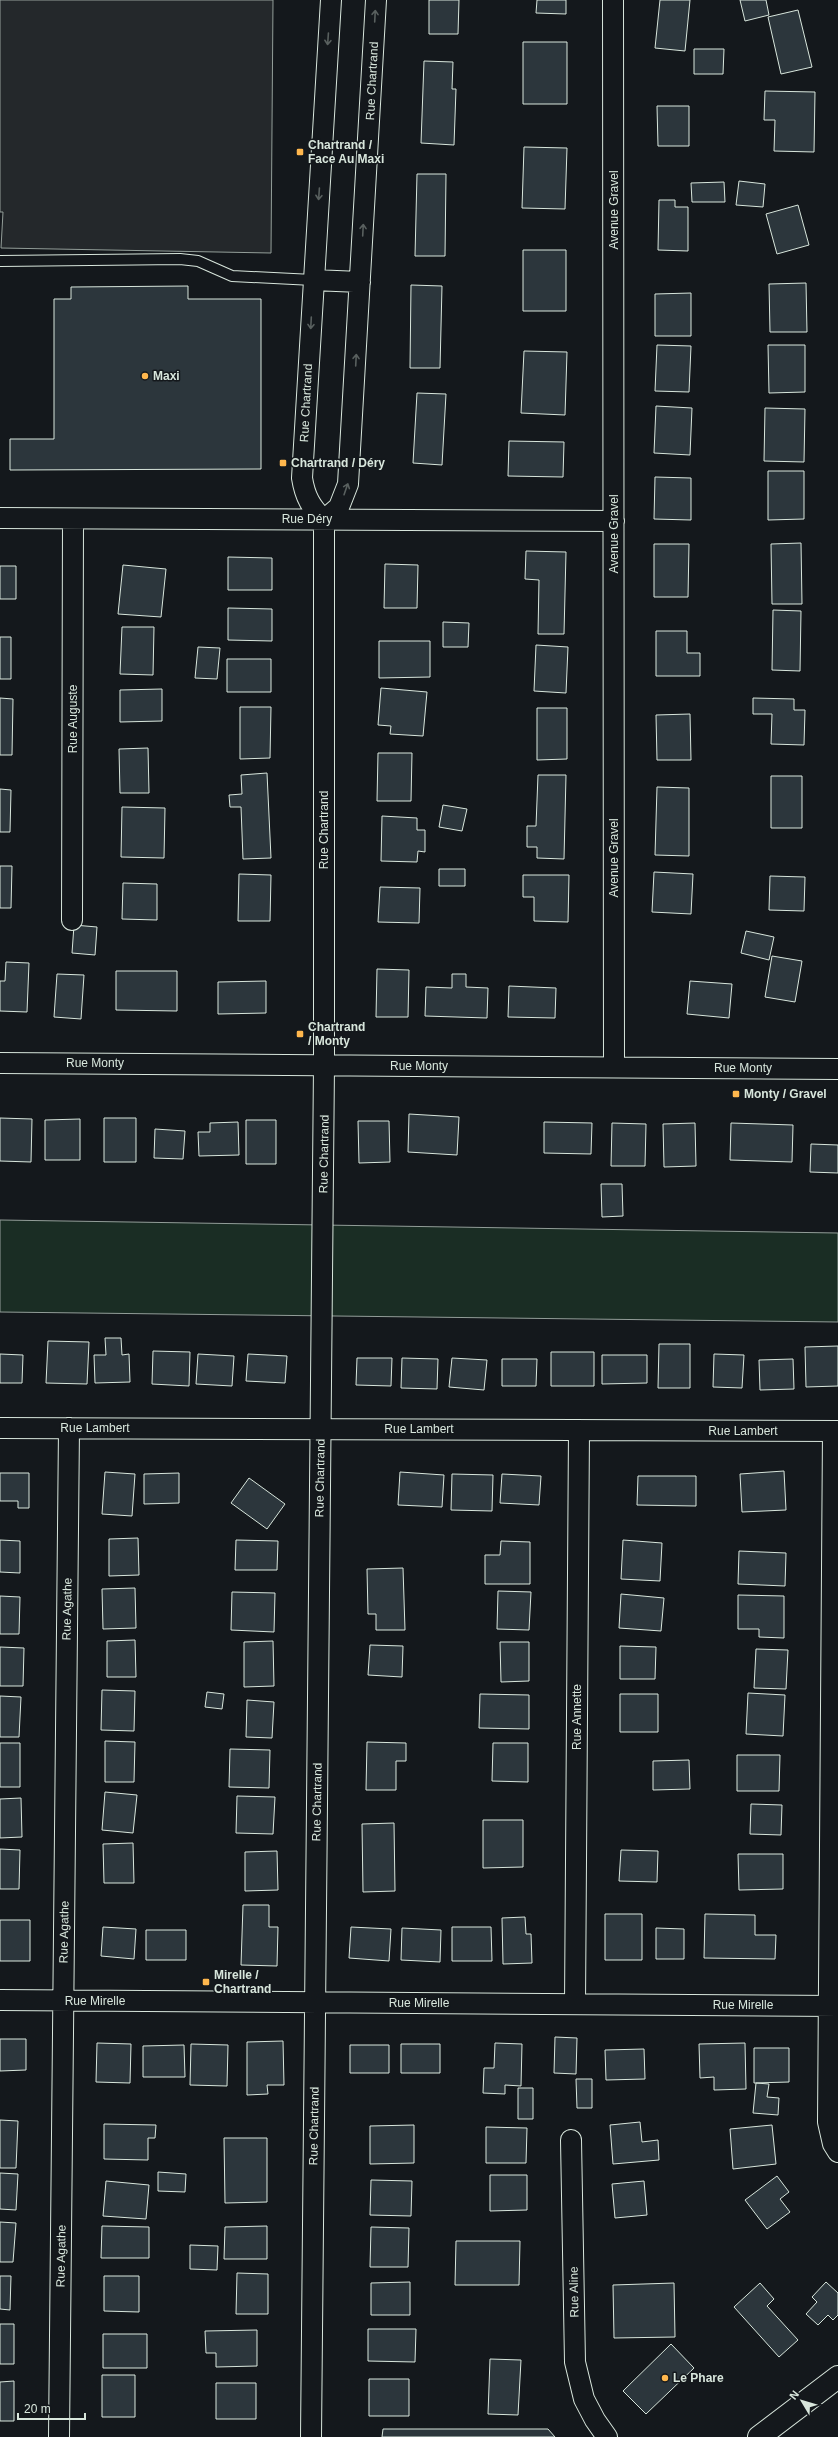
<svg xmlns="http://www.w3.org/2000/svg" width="838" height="2437" viewBox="0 0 838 2437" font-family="Helvetica,sans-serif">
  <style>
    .green { fill: #1a2d24; stroke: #939e99 }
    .parking { fill: #24282b; stroke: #939e99 }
    .building { fill: #2c363c; stroke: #d8e6dc }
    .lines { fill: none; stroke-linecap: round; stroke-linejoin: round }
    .service-casing { stroke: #d8e6dc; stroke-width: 12 }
    .minor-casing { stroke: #d8e6dc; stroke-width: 22 }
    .tertiary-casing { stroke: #d8e6dc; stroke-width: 24 }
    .service { stroke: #14181c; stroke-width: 10 }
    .minor { stroke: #14181c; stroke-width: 20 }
    .tertiary { stroke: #14181c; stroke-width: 22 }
    .oneway { stroke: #59605f }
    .poi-dot { fill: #ffb74d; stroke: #14181c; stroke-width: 1.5 }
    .labels { text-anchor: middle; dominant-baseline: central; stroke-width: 3; stroke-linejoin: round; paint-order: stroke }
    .street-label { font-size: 12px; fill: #d8e6dc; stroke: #14181c }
    .poi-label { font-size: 12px; font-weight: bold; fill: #d8e6dc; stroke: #14181c; text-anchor: start }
  </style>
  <rect width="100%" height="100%" fill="#14181c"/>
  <path class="green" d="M0,1220L838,1233V1322L0,1312Z"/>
  <path class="parking" d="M0,0H273L271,253L1,248L3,212H0Z"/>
  <path class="building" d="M429,0H459L458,34H429Z
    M537,0H566V14L536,13Z
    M660,0H690L685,51L655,48Z
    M740,0H766L769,15L745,21Z
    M798,10L812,67L781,74L768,17Z
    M523,42H567V104H523Z
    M694,49H724L723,74H694Z
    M424,61L453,62L452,89H456L454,145L421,143Z
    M765,91L815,92L814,152L774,151L775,120H764Z
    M657,106H689V146H658Z
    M524,147L567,148L565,209L522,208Z
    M417,174H446L445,256H415Z
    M739,181L765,184L763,207L736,205Z
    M724,182L725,202H692L691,183Z
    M659,200H675V207H688V251L658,250Z
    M798,205L809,245L777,254L766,214Z
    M523,250H566V311H523Z
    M806,283L807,332H770L769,284Z
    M411,285L442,286L440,368H410Z
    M188,286V299H261V469L10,470V439H54V299H71V287Z
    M691,293V336H655V294Z
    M657,345L691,346L689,392L655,391Z
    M768,345H805V392L769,393Z
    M524,351L567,352L565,415L521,413Z
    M417,393L446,394L442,465L413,463Z
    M656,406L692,408L690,455L654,453Z
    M765,408L805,409L804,462L764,461Z
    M509,441L564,442L563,477L508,476Z
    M768,471H804V519L768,520Z
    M655,477L691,478V520L654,519Z
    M801,543L802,604H772L771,544Z
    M654,544H689L688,597H654Z
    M526,551L566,552L564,634H538L539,580L525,579Z
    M228,557L272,558V590H228Z
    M385,564L418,565L417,608H384Z
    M123,565L166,569L161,617L118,614Z
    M0,566H16V599H0Z
    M228,608L272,609V641L228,640Z
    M773,610L801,611L800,671L772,670Z
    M443,622L469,623L468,647H443Z
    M122,627H154L153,675L120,674Z
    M656,631H687V653H700V676H656Z
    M0,637H11V679H0Z
    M379,641H430V677L379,678Z
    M536,645L568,647L566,693L534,691Z
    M198,647L220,648L217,679L195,678Z
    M227,659H271V692H227Z
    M381,688L427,692L423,736L390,734L391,726L378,725Z
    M162,689V721L120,722V690Z
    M0,698L13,699L12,755H0Z
    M753,698L794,699V710H805L804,745L771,744L772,714H753Z
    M240,707H271L270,758L240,759Z
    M537,708H567V759L537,760Z
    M690,714L691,760H657L656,715Z
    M148,748L149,793H120L119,749Z
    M378,753H412L411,801H377Z
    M267,773L271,858L243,859L241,807H230L229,795L242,794L241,775Z
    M538,775H566L564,859L537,858V847H527V826H536Z
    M771,776H802V828H771Z
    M657,787L689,788V856L655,855Z
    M0,789L11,790L10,832H0Z
    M443,805L467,809L462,831L439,827Z
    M122,807L165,808L164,858L121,857Z
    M382,816L417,818V830H425V852L418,851L417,862L381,861Z
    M0,866H12L11,908H0Z
    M439,869H465V886H439Z
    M654,872L693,874L691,914L652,912Z
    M239,874L271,875L270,921H238Z
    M523,875H569L568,922L534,921V897H523Z
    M770,876L805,877L804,911L769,910Z
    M123,883L157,884V920L122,919Z
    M380,887L420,888L419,923L378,922Z
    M74,925L97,927L95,955L72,953Z
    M746,931L774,937L769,960L741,953Z
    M772,956L802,961L795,1002L765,997Z
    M6,962L29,963L27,1012L0,1011V981H5Z
    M377,969L409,970L408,1017H376Z
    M116,971H177V1011L116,1010Z
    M57,974L84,975L81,1019L54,1017Z
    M452,974H466V987L488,988L487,1018L425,1016L426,987L452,988Z
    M266,981V1013L218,1014V982Z
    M690,981L732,984L729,1018L687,1014Z
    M509,986L556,988L555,1018L508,1017Z
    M409,1114L459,1117L457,1155L408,1152Z
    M0,1118L32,1119L31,1162L0,1161Z
    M104,1118H136V1162H104Z
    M80,1119V1160H45V1120Z
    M246,1120H276V1164H246Z
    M358,1121H389L390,1162L359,1163Z
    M238,1122L239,1155L199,1156L198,1132H210V1123Z
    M544,1122L592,1123L591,1154L544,1153Z
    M612,1123L646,1124L645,1166H611Z
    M695,1123L696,1166L664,1167L663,1124Z
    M731,1123L793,1125L792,1162L730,1160Z
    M155,1129L185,1131L183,1159L154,1158Z
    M811,1144L838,1145V1173L810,1172Z
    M601,1184H622L623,1216L602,1217Z
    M105,1338H121L122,1355L129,1354L130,1382L95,1383L94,1355H106Z
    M48,1341L89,1342L87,1384L46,1383Z
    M659,1344H690V1388H658Z
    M838,1346V1386L806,1387L805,1347Z
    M153,1351L190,1352L189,1386L152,1384Z
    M551,1352H594V1386H551Z
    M0,1354L23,1355L22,1383H0Z
    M198,1354L234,1356L232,1386L196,1384Z
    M248,1354L287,1356L285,1383L246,1381Z
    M714,1354L744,1355L742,1388L713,1387Z
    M602,1355H647V1383L602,1384Z
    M357,1358H392L391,1386L356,1385Z
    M402,1358L438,1359L437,1389L401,1388Z
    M452,1358L487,1360L484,1390L449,1387Z
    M502,1359H537L536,1386H502Z
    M793,1359L794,1389L760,1390L759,1360Z
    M784,1471L786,1510L742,1512L740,1474Z
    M105,1472L135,1474L132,1516L102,1514Z
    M400,1472L444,1475L442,1507L398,1505Z
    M0,1473H29V1508H18V1501H0Z
    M179,1473V1503L144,1504V1474Z
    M452,1474L493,1475L492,1511L451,1510Z
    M502,1474L541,1476L539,1505L500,1503Z
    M638,1476H696V1506L637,1505Z
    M249,1478L285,1504L267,1529L231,1503Z
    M138,1538L139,1575L109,1576V1539Z
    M0,1540L20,1541V1573L0,1572Z
    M236,1540L278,1541L277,1570H235Z
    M623,1540L662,1543L660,1581L621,1579Z
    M501,1541L530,1542V1584H485V1555H500Z
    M739,1551L786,1553L785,1586L738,1584Z
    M403,1568L405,1630H376V1614H368L367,1569Z
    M135,1588L136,1628L103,1629L102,1589Z
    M498,1591L531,1592L529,1630L497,1629Z
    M232,1592L275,1593L274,1632L231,1630Z
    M621,1594L664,1598L661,1631L619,1628Z
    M738,1595L784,1596V1638L759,1637V1629H738Z
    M0,1596L20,1597L19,1634H0Z
    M135,1640L136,1677H107V1641Z
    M273,1641L274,1686L244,1687V1642Z
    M500,1642H529V1681L501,1682Z
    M370,1645L403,1646L402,1677L368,1675Z
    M620,1646L656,1647L655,1679H620Z
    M0,1647L24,1648L23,1686H0Z
    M756,1649L788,1650L786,1689L754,1688Z
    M102,1690L135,1691L134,1731L101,1730Z
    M207,1692L224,1694L222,1709L205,1707Z
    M748,1693L785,1695L783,1736L746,1734Z
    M480,1694L529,1695V1729L479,1728Z
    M620,1694H658V1732H620Z
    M0,1696L21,1697L19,1737H0Z
    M247,1700L274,1702L272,1738L246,1737Z
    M105,1741L135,1742L134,1782H105Z
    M367,1742L406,1743V1761H396V1790H366Z
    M0,1743H20V1787H0Z
    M493,1743H528V1782L492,1781Z
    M230,1749L270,1750L269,1788L229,1787Z
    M737,1755H780L779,1791H737Z
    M689,1760L690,1789L653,1790V1761Z
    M105,1792L137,1795L133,1833L102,1830Z
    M237,1796L275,1797L273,1834L236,1833Z
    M21,1798L22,1837L0,1838V1799Z
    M751,1804L782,1805L781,1835L750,1834Z
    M483,1820H523V1867L483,1868Z
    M394,1823L395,1891L363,1892L362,1824Z
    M133,1843L134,1883H104L103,1844Z
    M0,1849L20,1850L19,1889H0Z
    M621,1850L658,1851L657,1882L619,1881Z
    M277,1851L278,1890L245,1891V1852Z
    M738,1854H783V1889L739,1890Z
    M243,1905H269V1927H278L277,1966L241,1965Z
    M605,1914H642V1960H605Z
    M705,1914L755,1915V1935H776L775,1959L704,1958Z
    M525,1917L526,1934H531L532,1963L503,1964L502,1918Z
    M0,1920H30V1961H0Z
    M103,1927L136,1929L134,1959L101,1956Z
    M351,1927L391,1929L389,1961L349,1958Z
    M452,1927H491L492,1961H452Z
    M402,1928L441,1930L440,1962L401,1960Z
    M656,1928L684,1929V1959H656Z
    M146,1930H186V1960H146Z
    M555,2037L577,2038L576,2074L554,2073Z
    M0,2039H26V2070L0,2071Z
    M283,2041L284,2085H267L268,2094L247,2095V2042Z
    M97,2043L131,2044L130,2083L96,2082Z
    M495,2043L522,2044L521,2086L505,2085V2094L483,2093L484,2068H494Z
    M745,2043L746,2089L714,2090V2077L700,2078L699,2044Z
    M191,2044L228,2045L227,2086L190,2085Z
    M401,2044H440V2073H401Z
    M184,2045L185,2077H143V2046Z
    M350,2045H389V2073H350Z
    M754,2048H789V2082L754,2083Z
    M644,2049L645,2079L606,2080L605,2050Z
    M576,2079H592V2108H577Z
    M756,2083L769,2084L767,2097L779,2098L778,2115L753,2113Z
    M518,2088H533V2119H518Z
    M0,2120L18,2121L16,2168H0Z
    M640,2122L642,2142L658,2140L659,2160L613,2164L610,2125Z
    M104,2124L156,2125L155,2138H148V2160L104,2159Z
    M414,2125V2163L370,2164V2126Z
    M772,2125L776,2164L733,2169L730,2129Z
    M486,2127L527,2128L526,2163H486Z
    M224,2138H267V2202L225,2203Z
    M158,2172L186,2174L185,2192L158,2191Z
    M0,2173L18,2174L16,2210L0,2209Z
    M490,2175H527V2210L490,2211Z
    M777,2176L789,2192L780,2199L790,2212L767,2229L745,2200Z
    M371,2180L412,2181L411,2216L370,2215Z
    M106,2181L149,2185L146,2219L103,2216Z
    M644,2181L647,2215L615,2218L612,2184Z
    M0,2222L16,2223L13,2262H0Z
    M102,2226L149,2227V2258H101Z
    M267,2226V2259H224L225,2227Z
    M371,2227L409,2228L408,2267H370Z
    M456,2241H520L519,2285H455Z
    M190,2245L218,2246L217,2270L190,2269Z
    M237,2273L268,2274V2314H236Z
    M0,2276H11L10,2310L0,2309Z
    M104,2276H139V2312L104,2311Z
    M410,2282V2315H371V2283Z
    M826,2282L838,2293V2315L833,2320L828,2315L818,2325L806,2314L817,2302L812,2297Z
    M674,2283L675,2337L614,2338L613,2285Z
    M760,2283L774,2299L767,2306L798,2340L779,2357L734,2307Z
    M0,2324H14V2364H0Z
    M368,2329H416L415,2362L368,2361Z
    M257,2330V2366L216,2367V2353H206L205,2331Z
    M103,2334H147V2368H103Z
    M671,2344L694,2368L646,2414L623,2391Z
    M490,2359L521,2360L518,2415L488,2414Z
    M102,2375H135V2417H102Z
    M369,2379H409V2416H369Z
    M14,2381V2421H0V2382Z
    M216,2383H256V2419H216Z
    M383,2429H548L555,2437H382Z"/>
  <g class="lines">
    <g class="service-casing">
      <path id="service" d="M0,261L180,259L198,261L232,276L313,280"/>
    </g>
    <g class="minor-casing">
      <path id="minor" d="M613,0L614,1067
        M313,280L360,282
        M0,518L614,521
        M324,520L339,507L348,484L376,0
        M72,920L73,519
        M0,1063L838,1069
        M0,1428L838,1431
        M833,1431L828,2122L833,2144L838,2152
        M0,2000L838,2006
        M575,2004L579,1430
        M571,2140L575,2362L584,2399L595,2420L607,2437
        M59,2437L69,1428
        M311,2437L324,1065V520C311,507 305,497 302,478L331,0"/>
    </g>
    <g class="tertiary-casing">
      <path id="tertiary" d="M759,2437L838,2377"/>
    </g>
    <use href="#service" class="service"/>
    <use href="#minor" class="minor"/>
    <use href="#tertiary" class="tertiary"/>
  </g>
  <defs><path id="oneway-shaft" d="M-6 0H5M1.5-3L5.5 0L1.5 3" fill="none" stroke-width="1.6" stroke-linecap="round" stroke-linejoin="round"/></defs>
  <g class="oneway">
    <use href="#oneway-shaft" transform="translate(375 16) rotate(-87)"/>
    <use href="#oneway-shaft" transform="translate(328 39) rotate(94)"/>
    <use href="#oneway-shaft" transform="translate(319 194) rotate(94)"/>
    <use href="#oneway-shaft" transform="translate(363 230) rotate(-87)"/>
    <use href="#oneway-shaft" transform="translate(311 323) rotate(93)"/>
    <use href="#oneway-shaft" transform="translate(356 360) rotate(-87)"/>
    <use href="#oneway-shaft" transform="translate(346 489) rotate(-71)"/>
  </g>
  <g class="poi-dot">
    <rect x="296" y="148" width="8" height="8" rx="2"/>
    <circle cx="145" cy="376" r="4"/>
    <rect x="279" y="459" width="8" height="8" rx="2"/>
    <rect x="296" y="1030" width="8" height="8" rx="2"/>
    <rect x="732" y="1090" width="8" height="8" rx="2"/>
    <rect x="202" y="1978" width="8" height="8" rx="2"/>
    <circle cx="665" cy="2378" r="4"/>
  </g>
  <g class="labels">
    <g class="street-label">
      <text transform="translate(372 81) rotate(-87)">Rue Chartrand</text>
      <text transform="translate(614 210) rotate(-90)">Avenue Gravel</text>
      <text transform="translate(306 403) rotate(-87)">Rue Chartrand</text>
      <text x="307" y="519">Rue Déry</text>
      <text transform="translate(614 534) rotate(-90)">Avenue Gravel</text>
      <text transform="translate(73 719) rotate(-90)">Rue Auguste</text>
      <text transform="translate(324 830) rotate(-90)">Rue Chartrand</text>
      <text transform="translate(614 858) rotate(-90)">Avenue Gravel</text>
      <text x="95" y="1063">Rue Monty</text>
      <text x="419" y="1066">Rue Monty</text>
      <text x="743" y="1068">Rue Monty</text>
      <text transform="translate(324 1154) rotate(-89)">Rue Chartrand</text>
      <text x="95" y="1428">Rue Lambert</text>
      <text x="419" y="1429">Rue Lambert</text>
      <text x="743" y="1431">Rue Lambert</text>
      <text transform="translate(320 1478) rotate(-89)">Rue Chartrand</text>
      <text transform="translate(67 1609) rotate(-89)">Rue Agathe</text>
      <text transform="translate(577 1717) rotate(-90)">Rue Annette</text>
      <text transform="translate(317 1802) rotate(-89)">Rue Chartrand</text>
      <text transform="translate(64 1932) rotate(-89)">Rue Agathe</text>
      <text x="95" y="2001">Rue Mirelle</text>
      <text x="419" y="2003">Rue Mirelle</text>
      <text x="743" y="2005">Rue Mirelle</text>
      <text transform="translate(314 2126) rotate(-89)">Rue Chartrand</text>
      <text transform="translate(61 2256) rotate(-89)">Rue Agathe</text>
      <text transform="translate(574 2292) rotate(-91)">Rue Aline</text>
    </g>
    <g class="poi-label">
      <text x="308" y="145">Chartrand /<tspan x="308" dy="14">Face Au Maxi</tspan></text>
      <text x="153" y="376">Maxi</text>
      <text x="291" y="463">Chartrand / Déry</text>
      <text x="308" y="1027">Chartrand<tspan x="308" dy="14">/ Monty</tspan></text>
      <text x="744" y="1094">Monty / Gravel</text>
      <text x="214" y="1975">Mirelle /<tspan x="214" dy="14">Chartrand</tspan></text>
      <text x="673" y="2378">Le Phare</text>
    </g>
  </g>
  <g transform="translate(802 2401) rotate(308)" stroke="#14181c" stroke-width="3" paint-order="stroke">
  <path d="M0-3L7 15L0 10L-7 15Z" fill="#d8e6dc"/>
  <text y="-6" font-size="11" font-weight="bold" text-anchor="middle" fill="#d8e6dc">N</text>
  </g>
  <path d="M18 2413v6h67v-6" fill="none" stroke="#d8e6dc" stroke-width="2"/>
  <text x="24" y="2413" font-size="12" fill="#d8e6dc" stroke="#14181c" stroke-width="3" paint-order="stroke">20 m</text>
</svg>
